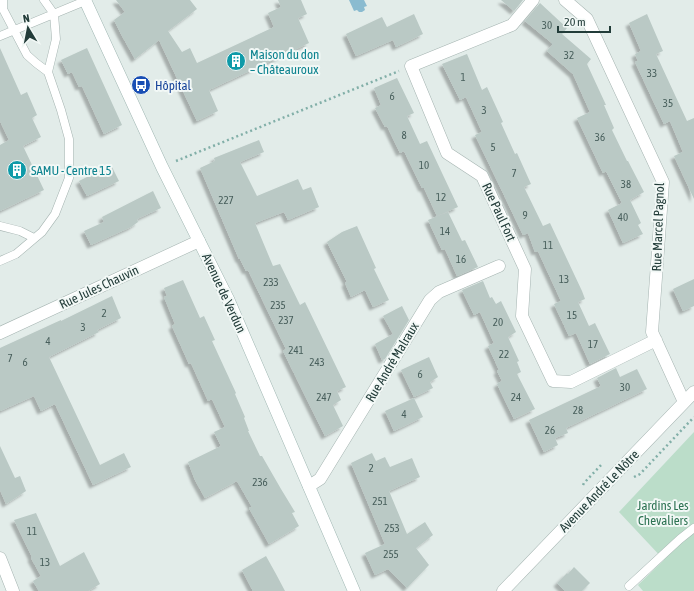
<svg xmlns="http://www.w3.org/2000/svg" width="694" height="591" viewBox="0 0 694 591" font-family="'Asap Condensed',sans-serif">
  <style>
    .green { fill: #bbddc9 }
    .water { fill: #8abbd0 }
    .building { fill: #bac9c5; filter: url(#shadow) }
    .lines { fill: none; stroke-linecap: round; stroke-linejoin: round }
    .service-casing { stroke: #a5b4b1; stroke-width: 9 }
    .minor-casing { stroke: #a5b4b1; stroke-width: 13 }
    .secondary-casing { stroke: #a0b7b3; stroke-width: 13 }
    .path { stroke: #82afa8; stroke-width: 2.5; stroke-dasharray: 2 3; stroke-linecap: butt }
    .service { stroke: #fff; stroke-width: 8 }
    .minor { stroke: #fff; stroke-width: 12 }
    .secondary { stroke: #fff; stroke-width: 12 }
    .labels { text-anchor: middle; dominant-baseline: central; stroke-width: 4; stroke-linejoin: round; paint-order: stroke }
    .number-label { font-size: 11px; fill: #485f5c }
    .culture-label { font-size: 13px; fill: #0d838f; stroke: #f2f8f6; text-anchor: start }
    .transit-label { font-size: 13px; fill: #164399; stroke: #f2f8f6; text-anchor: start }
    .street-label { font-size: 13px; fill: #223c39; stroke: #f2f8f6 }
    .park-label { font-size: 13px; fill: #2d7353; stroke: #f2f8f6 }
  </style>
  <defs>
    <filter id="shadow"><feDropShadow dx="-3.5" dy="3.5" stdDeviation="1" flood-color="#0004"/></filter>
  </defs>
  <rect width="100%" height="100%" fill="#e2ece9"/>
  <path class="green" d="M694,432V591H643L638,585L664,560L619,512Z"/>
  <path class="water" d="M349,0H364L367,6L364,7L365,10L362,12H359L357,10L354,11Z"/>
  <path class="building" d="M116,0H190L197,9L168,31L182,52L190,48L197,63L274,27L268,13L281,7L278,0H301L307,14L298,18L309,43L209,90L218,111L197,121L159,40L135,59L121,34L114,20L125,12Z
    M501,0H523L514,11Z
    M540,3L567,28L562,34L591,59L587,64L606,105H604L614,128L612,130L627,161H628L644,192L630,200L641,223L638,225L643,234L623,243L608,210L622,203L606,171L603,173L577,118L590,112L573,74L547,51L553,44L525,21Z
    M414,14L423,34L396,47L393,40L356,56L346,34L382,17L387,27Z
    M647,14L663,51L656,54L687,121L694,118V199L674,156L683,152L670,121L664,124L635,62L638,61L635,54L641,51L629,23Z
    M0,48L21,95L27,92L37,115L32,118L41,137L23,146L44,190L0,211V145L9,140L0,121Z
    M87,48L122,125L104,134L82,86L79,87L72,72L68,74L61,60Z
    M467,54L482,90L487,87L503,122L501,123L515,154L517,153L531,184L524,187L543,226L550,223L582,291L585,299L578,302L589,326L595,323L610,354L590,364L576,333L569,336L554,304L561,301L538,251L535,252L528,233L523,235L503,193L475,135L482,132L466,97L460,100L442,64Z
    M397,78L414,113L407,116L420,144L427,141L458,207L437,216L424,188H422L404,151L400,153L387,126L385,127L375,108L381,105L374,88Z
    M259,140L264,152L240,162L257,196L298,179L303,190L311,187L319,207L288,220L284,212L255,223L273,266L280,264L300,305L305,302L346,387L337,391L341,400L333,405L343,426L325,436L283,351L286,349L248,270L246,271L240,259H239L200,168L215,161L214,158Z
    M111,165L119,181L87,196L79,181Z
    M153,191L161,208L137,219L138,222L131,227L91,245L84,231L104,222L102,217Z
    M448,212L462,241L465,240L478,267L457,276L445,249L442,250L428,220Z
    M357,226L376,268L374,269L389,300L373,307L365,290L351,297L345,283L347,282L327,242L342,232Z
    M694,279V306L683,311L673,289Z
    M183,280L200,318L204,316L215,340L212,341L236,393L235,394L245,417L244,418L249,431H248L260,456H262L281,489L295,512L292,513L299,526L269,544L249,508L252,507L237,481L205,498L195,480L188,462L221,446L214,432L225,427L212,399L208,401L191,363L189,364L172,326L175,324L164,297L167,296L164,288Z
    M483,281L490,298L492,297L496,304L501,301L516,332L508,337L519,361L517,362L521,372L517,374L535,409L514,419L497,384L502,381L497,371L499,370L488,346L494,343L480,312L474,315L462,290Z
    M112,296L121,318L97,330L99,332L49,357L100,465L124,453L131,467L93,485L55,404L41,411L34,396L0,411V348L61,320V321Z
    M402,306L409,320L385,359L382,360L375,344L393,334L383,316Z
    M429,357L438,377L430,382L433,388L414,397L401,370Z
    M616,368L620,377L637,369L647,389L566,428L568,433L555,438L558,445L544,452L529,420L601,386L597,378Z
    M414,398L423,417L394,431L385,411Z
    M0,446L15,478L20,476L26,491L6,504L0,490Z
    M372,453L376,461L385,457L390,467L412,458L420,477L389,491L407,534L425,522L433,535L416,548L429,565L407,588L388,569L375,575L365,553L385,544L351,463Z
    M36,513L60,566L84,552L100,584L88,591H39L33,581L41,576L31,558L32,557L14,520Z
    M266,556L276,574L285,591H253L242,570Z
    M574,567L590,583L582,591H565L557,583L567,573L568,574Z"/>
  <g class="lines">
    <g class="service-casing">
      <path id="service" d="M3,0V9L27,55L36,63L48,72L56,39L54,14L44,0
        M0,36L85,1
        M0,226L20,231L34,238
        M0,261L16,254L42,232L55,214L69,178V139L61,110L48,72
        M629,586L680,539L694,528"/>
    </g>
    <g class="minor-casing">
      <path id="minor" d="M533,0L512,25L411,66L447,153L482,176L525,269L522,316L553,381L571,382L656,340
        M565,0L587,19L663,182L652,332L684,402
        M0,333L199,241
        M309,486L320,479L430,300L439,292L499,266
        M0,558L13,591
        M503,591L694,392"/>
    </g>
    <g class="secondary-casing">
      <path id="secondary" d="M85,0L162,167L229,301L354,591"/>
    </g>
    <path class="path" d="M176,161L399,71
      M634,477L640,474L694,417
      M583,485L584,483L602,464"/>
    <use href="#service" class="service"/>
    <use href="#minor" class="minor"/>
    <use href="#secondary" class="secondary"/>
  </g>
  <defs>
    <g id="building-disc" transform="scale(1)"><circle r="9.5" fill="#0f9aa8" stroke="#f2f8f6"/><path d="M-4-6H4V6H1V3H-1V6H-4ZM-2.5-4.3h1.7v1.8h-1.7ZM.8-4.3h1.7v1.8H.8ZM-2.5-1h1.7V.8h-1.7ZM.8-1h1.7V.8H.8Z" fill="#fff"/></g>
    <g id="bus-disc" transform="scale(1)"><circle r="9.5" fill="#1a4fb4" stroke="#f2f8f6"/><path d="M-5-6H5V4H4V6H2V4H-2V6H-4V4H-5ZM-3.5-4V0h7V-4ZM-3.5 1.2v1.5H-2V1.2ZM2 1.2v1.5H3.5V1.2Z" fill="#fff"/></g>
  </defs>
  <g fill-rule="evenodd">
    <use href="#building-disc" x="236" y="61"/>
    <use href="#bus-disc" x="141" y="85"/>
    <use href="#building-disc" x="17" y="170"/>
  </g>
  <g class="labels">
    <g class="number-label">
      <text x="547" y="25">30</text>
      <text x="569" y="55">32</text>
      <text x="652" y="73">33</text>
      <text x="463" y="77">1</text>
      <text x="392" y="96">6</text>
      <text x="668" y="103">35</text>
      <text x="484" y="110">3</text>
      <text x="404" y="135">8</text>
      <text x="600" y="137">36</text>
      <text x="493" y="147">5</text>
      <text x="424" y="165">10</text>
      <text x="514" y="173">7</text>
      <text x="626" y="184">38</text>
      <text x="441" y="197">12</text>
      <text x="226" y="200">227</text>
      <text x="525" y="215">9</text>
      <text x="623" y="217">40</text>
      <text x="445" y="231">14</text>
      <text x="548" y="245">11</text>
      <text x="461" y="259">16</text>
      <text x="564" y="279">13</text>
      <text x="271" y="282">233</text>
      <text x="278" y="305">235</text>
      <text x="104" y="313">2</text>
      <text x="572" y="315">15</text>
      <text x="286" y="320">237</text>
      <text x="498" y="322">20</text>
      <text x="83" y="327">3</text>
      <text x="48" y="341">4</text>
      <text x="593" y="344">17</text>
      <text x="296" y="350">241</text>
      <text x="504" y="354">22</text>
      <text x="10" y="358">7</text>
      <text x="25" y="362">6</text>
      <text x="317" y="362">243</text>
      <text x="420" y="374">6</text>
      <text x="625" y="387">30</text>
      <text x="324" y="397">247</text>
      <text x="516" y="397">24</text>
      <text x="578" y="410">28</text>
      <text x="404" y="414">4</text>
      <text x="550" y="430">26</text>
      <text x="371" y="468">2</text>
      <text x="260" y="482">236</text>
      <text x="380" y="501">251</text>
      <text x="392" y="528">253</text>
      <text x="32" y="531">11</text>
      <text x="391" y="554">255</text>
      <text x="45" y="562">13</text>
    </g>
    <g class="culture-label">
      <text x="250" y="54">Maison du don<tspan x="250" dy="15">– Châteauroux</tspan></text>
      <text x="31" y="170">SAMU - Centre 15</text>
    </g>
    <g class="transit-label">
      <text x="155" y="85">Hôpital</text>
    </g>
    <g class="street-label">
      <text transform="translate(499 212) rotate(65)">Rue Paul Fort</text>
      <text transform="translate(658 227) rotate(-88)">Rue Marcel Pagnol</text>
      <text transform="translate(99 287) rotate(-25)">Rue Jules Chauvin</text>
      <text transform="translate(224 293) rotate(65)">Avenue de Verdun</text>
      <text transform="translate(392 362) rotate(-59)">Rue André Malraux</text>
      <text transform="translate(599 491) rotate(-46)">Avenue André Le Nôtre</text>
    </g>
    <g class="park-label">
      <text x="663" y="505">Jardins Les<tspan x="663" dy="15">Chevaliers</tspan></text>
    </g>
  </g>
  <g transform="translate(28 28) rotate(350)" stroke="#f2f8f6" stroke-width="3" paint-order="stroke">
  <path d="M0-3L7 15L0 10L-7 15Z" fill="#223c39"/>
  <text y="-6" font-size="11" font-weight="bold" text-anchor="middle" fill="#223c39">N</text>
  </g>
  <path d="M558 26v6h52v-6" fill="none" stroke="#223c39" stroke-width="2"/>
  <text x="564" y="26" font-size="12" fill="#223c39" stroke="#f2f8f6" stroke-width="3" paint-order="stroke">20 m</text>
</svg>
